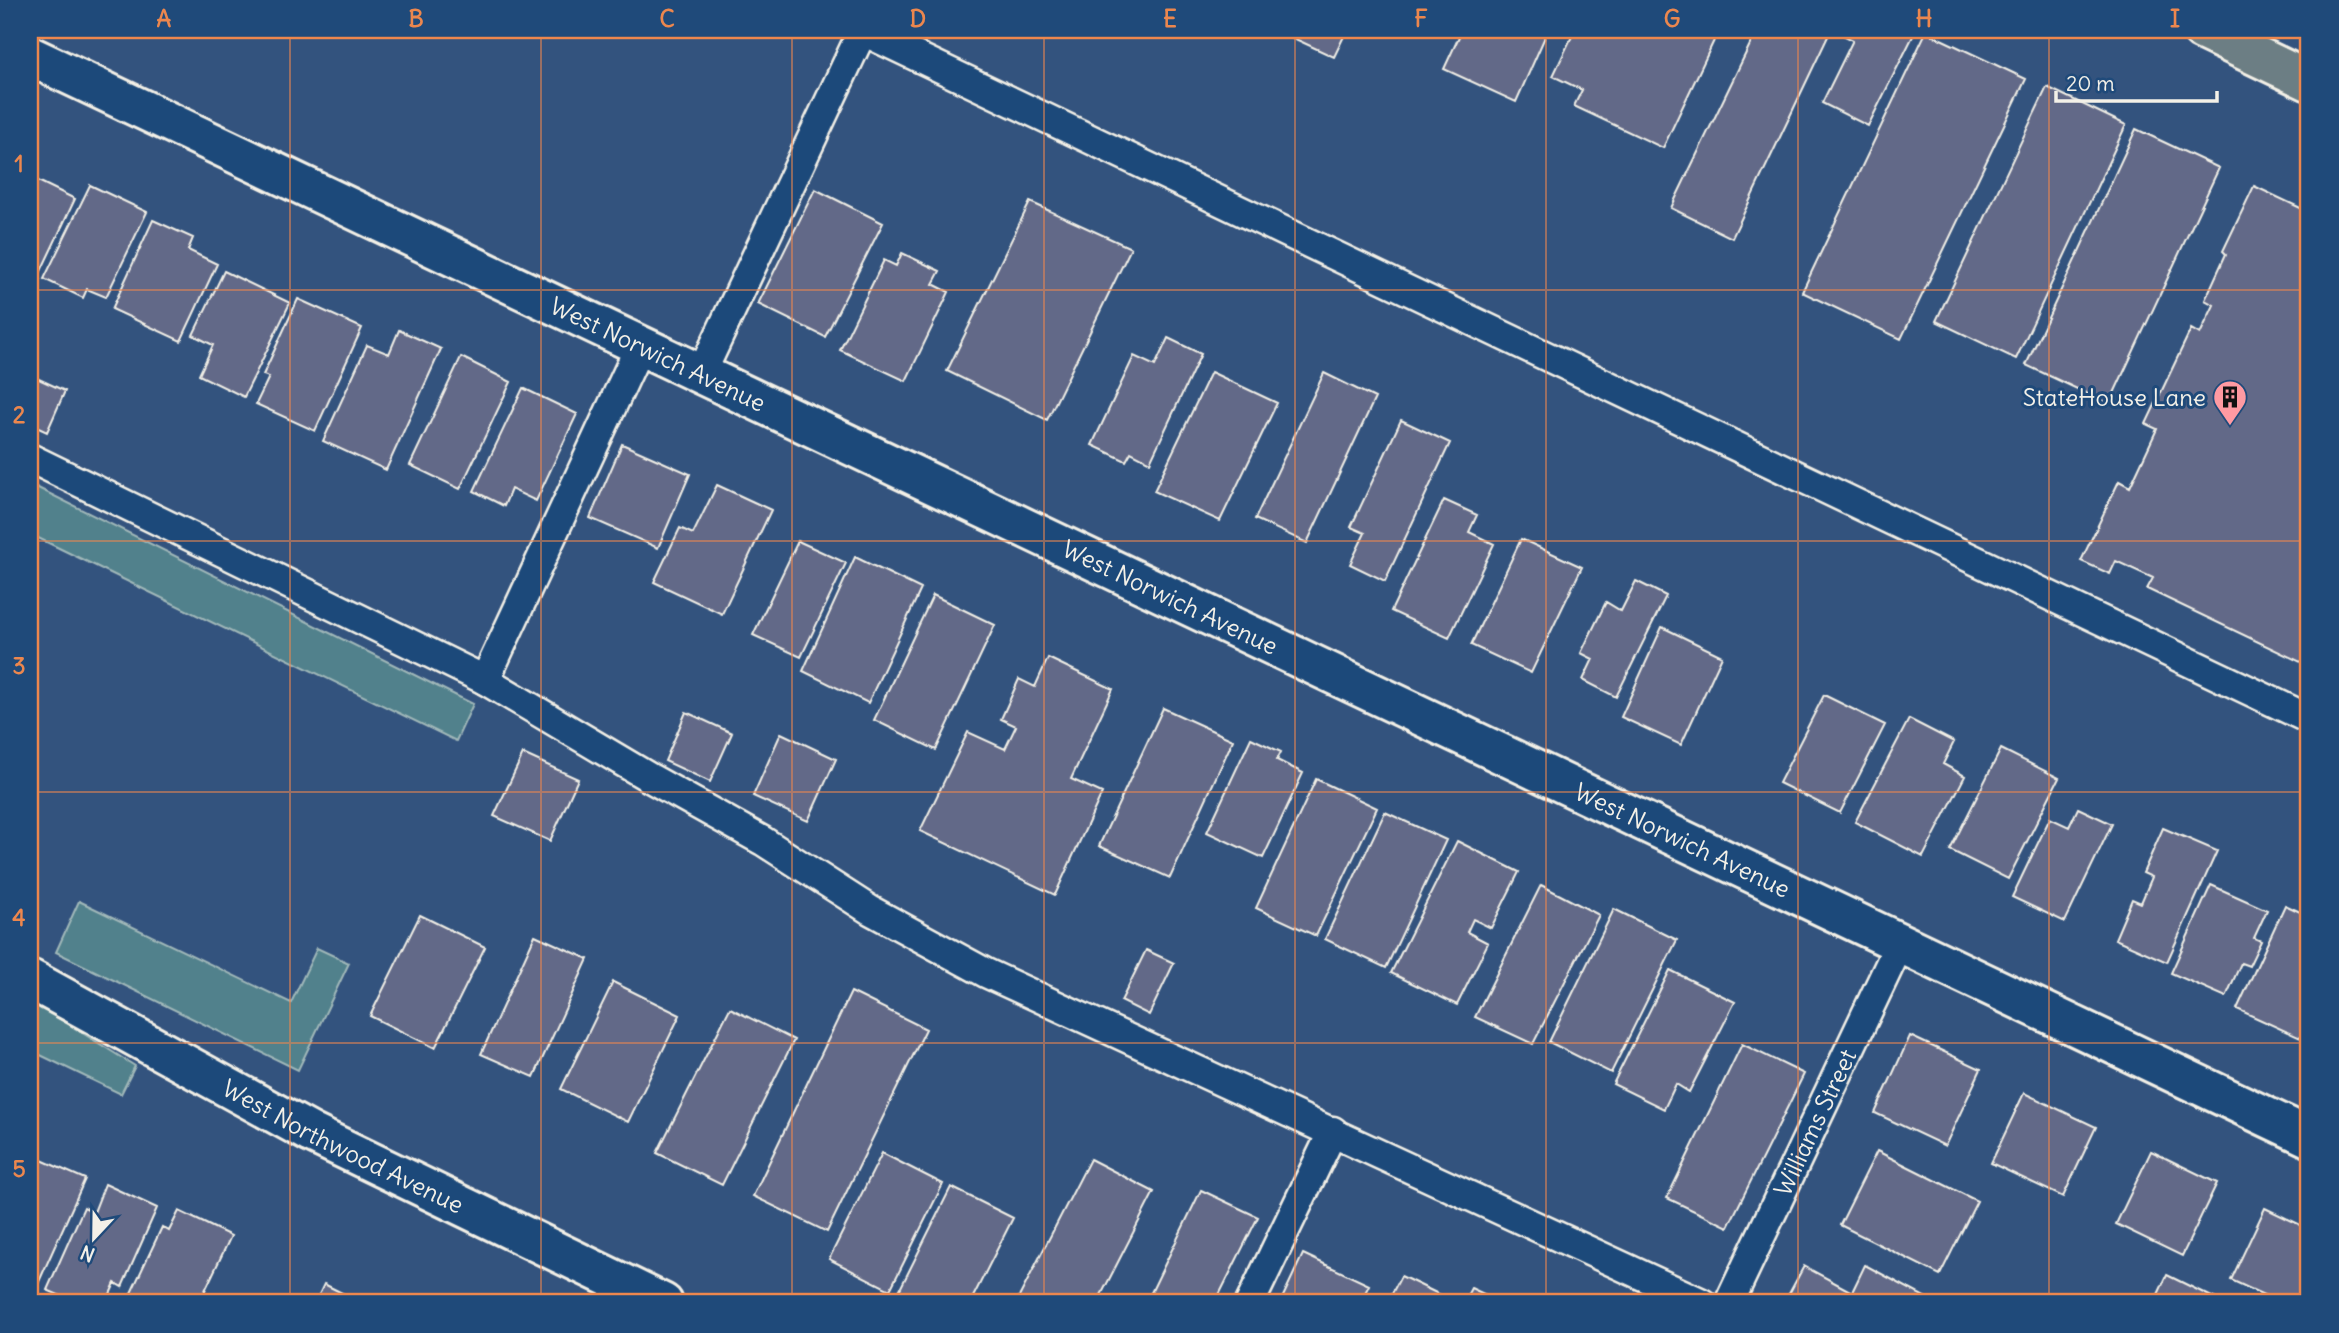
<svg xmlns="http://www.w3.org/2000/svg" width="2339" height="1333" viewBox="0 0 2339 1333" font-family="Delius,sans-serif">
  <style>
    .green { fill: #51818c; stroke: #a2b9ba; stroke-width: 2 }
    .building { fill: #626988; stroke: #f4f1e8; stroke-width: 2 }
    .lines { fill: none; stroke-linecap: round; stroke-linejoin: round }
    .lane-casing { stroke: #f4f1e8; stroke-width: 33 }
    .street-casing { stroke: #f4f1e8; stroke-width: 44 }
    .primary-casing { stroke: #f4f1e8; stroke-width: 44 }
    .lane { stroke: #1f4a7a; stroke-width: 28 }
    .street { stroke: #1f4a7a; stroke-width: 38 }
    .primary { stroke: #6c7e84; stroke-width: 38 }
    .grid { fill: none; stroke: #ec874e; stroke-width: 2; stroke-opacity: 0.55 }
    .labels { text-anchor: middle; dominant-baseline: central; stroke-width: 6; stroke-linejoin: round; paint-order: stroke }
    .street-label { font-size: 24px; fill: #f4f1e8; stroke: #1f4a7a }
    .poi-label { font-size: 24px; fill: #f4f1e8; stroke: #1f4a7a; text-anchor: end }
    .neatline { fill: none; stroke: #ec874e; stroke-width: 2.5 }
    .grid-label { font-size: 23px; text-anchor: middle; font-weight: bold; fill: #ec874e }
  </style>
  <rect width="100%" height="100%" fill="#33537e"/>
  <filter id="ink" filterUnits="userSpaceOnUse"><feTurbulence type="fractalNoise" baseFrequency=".0143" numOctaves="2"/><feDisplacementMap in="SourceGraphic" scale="14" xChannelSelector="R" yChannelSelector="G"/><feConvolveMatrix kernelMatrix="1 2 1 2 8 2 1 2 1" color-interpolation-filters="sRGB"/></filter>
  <g filter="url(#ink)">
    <path class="green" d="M30,484L473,704L456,741L30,534Z
      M79,901L291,1003L317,948L349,963L298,1070L56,952Z
      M30,1000L135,1066L121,1094L30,1050Z"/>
    <path class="building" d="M1276,30H1347L1334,57Z
      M1462,30H1548L1516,102L1444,69Z
      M1575,30H1719L1663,148L1574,106L1582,90L1553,76Z
      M1757,30H1831L1732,238L1671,208Z
      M1843,30H1916L1868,126L1822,103L1853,40L1841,34Z
      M1926,32L2026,79L1901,339L1802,292Z
      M2047,87L2126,125L2016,359L1936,321Z
      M2136,129L2219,168L2109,404L2026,365Z
      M30,177L75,199L32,290L30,289Z
      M90,185L147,212L106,297L87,289L83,298L44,279Z
      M2254,186L2309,212V666L2147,589L2153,578L2116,561L2110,574L2081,561L2119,481L2130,487L2157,429L2146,424L2191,329L2200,334L2214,305L2205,300L2226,254L2223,251Z
      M815,189L883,223L825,337L758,304Z
      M1030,202L1131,248L1047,420L947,371Z
      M153,220L193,238L188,250L217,264L181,341L112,309Z
      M902,253L940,271L933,284L949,292L906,381L840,350L884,260L896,266Z
      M224,271L290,303L244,397L199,375L213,345L193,335Z
      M298,299L362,328L315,431L256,404L269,377L263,375Z
      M399,330L441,349L386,470L323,441L367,345L389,354Z
      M1168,338L1201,354L1150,462L1131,452L1126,461L1092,445L1134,356L1155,366Z
      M461,357L511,382L460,489L410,465Z
      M1211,372L1277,403L1220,521L1154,491Z
      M1324,373L1375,398L1307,543L1255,519Z
      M30,375L65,391L47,432L30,424Z
      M523,388L577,414L536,501L511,489L504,506L474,491Z
      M1401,420L1450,443L1385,581L1350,564L1365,533L1351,527Z
      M622,444L690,474L658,548L590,518Z
      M717,485L771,510L722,614L654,582L680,528L693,534Z
      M1444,500L1477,515L1469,532L1494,544L1449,638L1391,611Z
      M1521,539L1582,567L1531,673L1471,645Z
      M798,541L846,563L801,657L753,635Z
      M855,557L921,589L868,703L803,671Z
      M1636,581L1666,596L1616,697L1583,680L1593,659L1581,653L1606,602L1621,611Z
      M933,595L995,625L936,750L874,720Z
      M1662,627L1722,656L1681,745L1621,717Z
      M1048,658L1113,689L1071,779L1102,793L1055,895L920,831L968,732L1005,749L1016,726L1001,719L1019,679L1035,687Z
      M1824,695L1885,725L1840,813L1779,783Z
      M1163,708L1233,740L1170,878L1099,846Z
      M686,712L732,733L710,782L665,761Z
      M1909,719L1954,742L1943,764L1965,776L1923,857L1855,822Z
      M781,733L836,759L808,821L753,796Z
      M1251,738L1281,752L1277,760L1303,773L1263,858L1207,832Z
      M2001,749L2059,778L2008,879L1950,850Z
      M523,754L578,779L550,841L494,816Z
      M1316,779L1377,808L1316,936L1256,908Z
      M2078,808L2112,824L2065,922L2012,897L2050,818L2069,827Z
      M1385,812L1446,840L1386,968L1325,939Z
      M2163,828L2217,851L2167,962L2115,939L2132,899L2141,903L2152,877L2143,873Z
      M1457,841L1519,872L1491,928L1473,919L1467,932L1488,943L1457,1005L1391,973Z
      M1541,885L1599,915L1533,1044L1475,1017Z
      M2211,885L2267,910L2254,938L2261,941L2249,966L2241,963L2226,997L2171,973Z
      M2285,905L2309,916V1035L2307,1041L2237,1009Z
      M1614,909L1677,940L1611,1073L1549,1042Z
      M420,915L485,947L435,1048L370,1016Z
      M535,935L588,959L534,1077L481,1054Z
      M1146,950L1174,963L1149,1015L1121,1001Z
      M1670,970L1735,1002L1689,1092L1676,1084L1664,1109L1613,1084Z
      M613,982L680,1015L628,1122L561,1089Z
      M851,992L926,1029L827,1232L753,1196Z
      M730,1008L794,1040L722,1185L657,1153Z
      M1910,1036L1981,1069L1945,1146L1875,1113Z
      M1742,1044L1804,1074L1728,1227L1667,1198Z
      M2024,1093L2096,1127L2063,1197L1991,1163Z
      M1877,1151L1977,1201L1940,1275L1840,1225Z
      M2151,1151L2217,1183L2182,1256L2116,1224Z
      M882,1153L943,1184L890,1290L829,1259Z
      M30,1155L85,1179L33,1295L30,1294Z
      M1090,1159L1154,1192L1097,1303H1016Z
      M105,1184L157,1208L122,1287L115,1283L106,1303H77L47,1290L84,1207L94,1212Z
      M951,1187L1013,1218L970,1303H919L898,1293Z
      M1201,1190L1258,1217L1215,1303H1146Z
      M2265,1208L2309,1229L2308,1303H2281L2231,1280Z
      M179,1211L231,1236L199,1303H152L131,1293L162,1227L169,1231Z
      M1303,1254L1369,1285L1360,1303H1280Z
      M1865,1265L1934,1302V1303H1784L1804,1266L1852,1292Z
      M2167,1275L2224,1303H2154Z
      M1401,1276L1457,1303H1387Z
      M324,1284L362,1303H315Z
      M1471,1288L1503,1303H1463Z"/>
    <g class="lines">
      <g class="lane-casing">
        <g id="lane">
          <path d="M863,31L2309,719"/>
          <path d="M701,374L863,30"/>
          <path d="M30,458L485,680L650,778L763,841L870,910L986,973L1702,1303"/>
          <path d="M485,680L640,346"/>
          <path d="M1250,1303L1333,1131"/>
          <path id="s1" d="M1729,1303L1900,943"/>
        </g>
      </g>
      <g class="street-casing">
        <g id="street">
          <path id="s2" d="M30,56L2309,1137"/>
          <path id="s3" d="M30,979L311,1133L663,1303"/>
        </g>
      </g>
      <g class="primary-casing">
        <path id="primary" d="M2202,30L2309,81"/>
      </g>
      <use href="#lane" class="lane"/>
      <use href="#street" class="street"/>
      <use href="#primary" class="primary"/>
    </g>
  </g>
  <path class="grid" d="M290,30V1303M541,30V1303M792,30V1303M1044,30V1303M1295,30V1303M1546,30V1303M1798,30V1303M2049,30V1303M30,290H2309M30,541H2309M30,792H2309M30,1043H2309"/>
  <defs>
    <g id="building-pin" transform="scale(1.75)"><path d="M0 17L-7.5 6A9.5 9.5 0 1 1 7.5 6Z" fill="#ff9aa2" stroke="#1f4a7a"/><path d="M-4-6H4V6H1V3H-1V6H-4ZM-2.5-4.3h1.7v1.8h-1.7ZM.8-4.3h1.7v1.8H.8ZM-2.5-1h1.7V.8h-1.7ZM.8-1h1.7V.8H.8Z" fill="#111"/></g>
  </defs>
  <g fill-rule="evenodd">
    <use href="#building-pin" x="2230" y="397"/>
  </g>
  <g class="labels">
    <g class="street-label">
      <text stroke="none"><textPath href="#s2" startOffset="695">West Norwich Avenue</textPath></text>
      <text stroke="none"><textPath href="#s2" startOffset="1262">West Norwich Avenue</textPath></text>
      <text stroke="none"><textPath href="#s2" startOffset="1829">West Norwich Avenue</textPath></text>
      <text stroke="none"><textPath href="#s1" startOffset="200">Williams Street</textPath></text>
      <text stroke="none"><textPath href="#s3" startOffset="355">West Northwood Avenue</textPath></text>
    </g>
    <g class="poi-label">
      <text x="2206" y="397">StateHouse Lane</text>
    </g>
  </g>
  <rect width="2339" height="1333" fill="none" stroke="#1f4a7a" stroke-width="77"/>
  <g transform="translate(94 1238) rotate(202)" stroke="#1f4a7a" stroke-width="5" paint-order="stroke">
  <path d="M0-5L12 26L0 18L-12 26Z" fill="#f4f1e8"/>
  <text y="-10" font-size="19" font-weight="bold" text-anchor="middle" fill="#f4f1e8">N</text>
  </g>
  <path d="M2056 91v10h161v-10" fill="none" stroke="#f4f1e8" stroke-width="3.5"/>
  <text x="2066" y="91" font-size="21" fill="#f4f1e8" stroke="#1f4a7a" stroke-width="5" paint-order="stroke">20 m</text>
  <rect x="38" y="38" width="2262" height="1256" class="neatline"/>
  <g class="grid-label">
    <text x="164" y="27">A</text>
    <text x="416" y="27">B</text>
    <text x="667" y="27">C</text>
    <text x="918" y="27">D</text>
    <text x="1170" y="27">E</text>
    <text x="1421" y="27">F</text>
    <text x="1672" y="27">G</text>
    <text x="1924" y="27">H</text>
    <text x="2175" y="27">I</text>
    <text x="19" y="172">1</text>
    <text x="19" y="423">2</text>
    <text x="19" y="674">3</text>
    <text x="19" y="926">4</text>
    <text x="19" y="1177">5</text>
  </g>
</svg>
